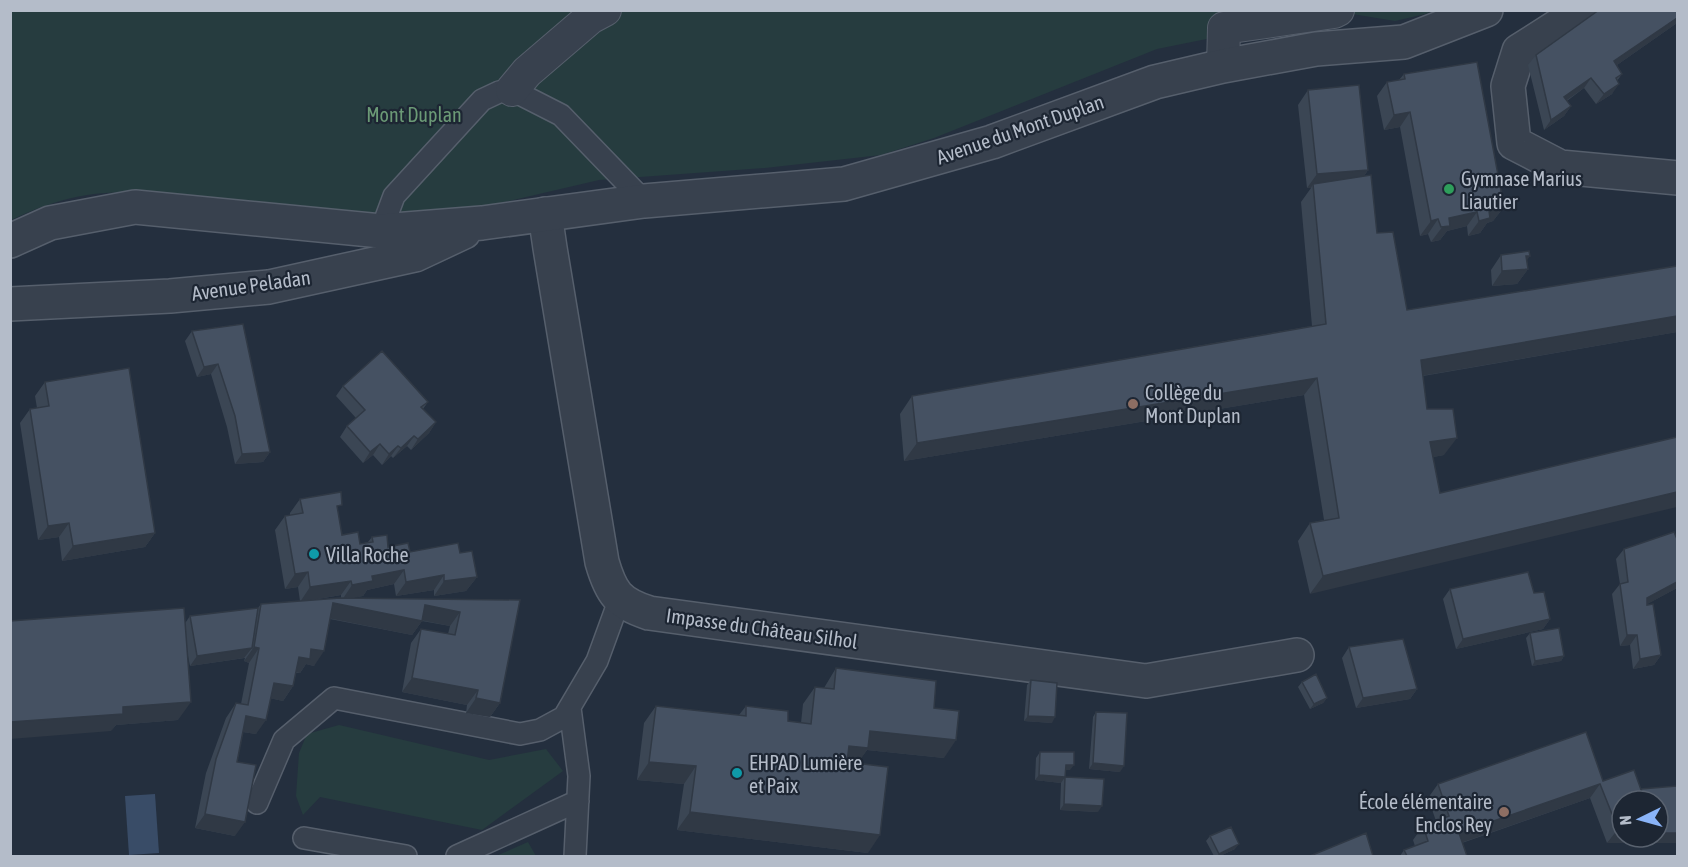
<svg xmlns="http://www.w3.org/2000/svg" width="1688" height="867" viewBox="0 0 1688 867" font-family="'Asap Condensed',sans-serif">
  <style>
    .green { fill: #263c3f }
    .water { fill: #394c67 }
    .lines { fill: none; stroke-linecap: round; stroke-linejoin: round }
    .service-casing { stroke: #565f6c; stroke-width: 24 }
    .pedestrian-casing { stroke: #565f6c; stroke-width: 34 }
    .minor-casing { stroke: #565f6c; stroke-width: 36 }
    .tertiary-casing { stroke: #565f6c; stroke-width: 36 }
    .service { stroke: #38414e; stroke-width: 21 }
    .pedestrian { stroke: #38414e; stroke-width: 32 }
    .minor { stroke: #38414e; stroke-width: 33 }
    .tertiary { stroke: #38414e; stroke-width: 33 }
    .wall { fill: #3b4654; fill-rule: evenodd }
    .shaded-wall { fill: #303945 }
    .building { fill: #455162; stroke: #303945; stroke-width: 1.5 }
    .leisure-dot { fill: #2e9e5b; stroke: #1d2633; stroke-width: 2 }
    .education-dot { fill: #8d6e63; stroke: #1d2633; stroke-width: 2 }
    .culture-dot { fill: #0f9aa8; stroke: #1d2633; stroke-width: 2 }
    .labels { text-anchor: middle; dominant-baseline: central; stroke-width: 4.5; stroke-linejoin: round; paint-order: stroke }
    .park-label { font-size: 20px; fill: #6b9a76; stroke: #1d2633 }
    .street-label { font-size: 20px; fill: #b4bcc9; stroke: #1d2633 }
    .poi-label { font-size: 20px; fill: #b4bcc9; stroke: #1d2633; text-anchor: start }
  </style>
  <rect width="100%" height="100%" fill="#242f3e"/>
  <path class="green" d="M11,11H1432L1425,14L1395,21L1334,11L1256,29L1157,49L934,138L881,155L765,168L599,180L471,210L366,215L163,193C140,193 110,191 87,195C61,199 34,209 11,220Z
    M339,725L489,760L546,749L563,771L482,830L320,797L303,815L296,796L299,753L307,734Z
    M528,842L536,856H496Z"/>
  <path class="water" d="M155,794L159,853L129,855L125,796Z"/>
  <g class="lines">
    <g class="service-casing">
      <path id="service" d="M381,231L394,196L482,100L499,92L512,90L561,115L644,201
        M570,708L579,776L575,856
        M257,803L284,740L334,698L520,734L540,730L564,717L597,661L620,598
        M304,838L406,856
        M457,856L578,801"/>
    </g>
    <g class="pedestrian-casing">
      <path id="pedestrian" d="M1223,66L1224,28L1334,12L1338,10
        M512,90L527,72L590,18L605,10"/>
    </g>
    <g class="minor-casing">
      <path id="minor" d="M1583,10L1519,51L1508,86L1514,143L1560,167L1678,178
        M545,214L550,248L602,562C611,593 618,603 649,613L1146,681L1297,655"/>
    </g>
    <g class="tertiary-casing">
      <path id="tertiary" d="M10,241L50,223L135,207L381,231L482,223L644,201L844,184L992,142L1155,82L1223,66L1316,49L1404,42L1486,10
        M10,304L170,296L269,287L415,255L464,232"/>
    </g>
    <use href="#service" class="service"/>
    <use href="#pedestrian" class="pedestrian"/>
    <use href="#minor" class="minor"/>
    <use href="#tertiary" class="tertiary"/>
  </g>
  <path class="wall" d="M1677,23L1617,65L1622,74L1617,81L1612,94L1596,104L1584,88L1567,101L1571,106L1564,116L1544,130L1528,65L1536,55Z
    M1404,74L1504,207L1493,221L1487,223L1480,233L1468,236L1467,226L1447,231L1440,240L1431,242L1428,234L1420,236L1400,127L1384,130L1377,96L1387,82L1399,80Z
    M1308,90L1368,170L1364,176L1377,233L1407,310L1677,332L1423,376L1427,409L1444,455L1433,457L1310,594L1298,541L1310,523L1324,520L1304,395L904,461L900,414L912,396L1312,326L1301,202L1311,188H1307L1298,105Z
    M1501,255L1527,260L1528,269L1517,284L1492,286L1491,270Z
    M243,324L270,452L263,462L235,464L227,427L211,374L197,377L185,341L192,331Z
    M45,382L155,533L145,547L62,561L59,537L38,540L20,423L30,409L37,408L35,396Z
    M343,386L428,402L423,409L436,422L429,433L411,450L407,446L393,458L391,456L382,465L373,455L363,463L340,437L347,426L356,418L336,396Z
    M300,499L338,511L342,535L360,544L368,542L372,537L388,547L410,552L460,553L477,577L466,591L434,596V590L396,596L394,584L367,590L363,596L349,598L520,600L500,703L490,717L466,713L467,705L402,692L411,643L421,629L448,634L450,626L422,621L412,635L330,619L314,666L306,664L300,673H296L293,686L283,701L270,698L256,734L243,732L237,762L235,836L195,828L206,773L226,718L236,703L241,704L249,663L244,661L245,658L190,666L186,646L178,720L116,725L111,731L190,616L258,608L261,604L300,601L298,587L285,589L275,530L285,516L290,515V513ZM341,595V598L307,601Z
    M1624,549L1677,588L1647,604L1661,655L1654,665L1633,669L1630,645L1620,646L1612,594L1620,584L1616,559Z
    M1450,589L1550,619L1543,629L1456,649L1443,599Z
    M1530,633L1564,656L1561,661L1532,666L1526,638Z
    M1349,647L1417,689L1410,699L1356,708L1342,658Z
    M836,668L934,708L944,758L867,750L857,763L868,853L677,830L684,784L637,780L644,723L656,706L739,715L746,706L788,721L801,723L803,704L815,687L824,688Z
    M1031,680L1052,723L1024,721L1027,685Z
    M1302,682L1327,698L1323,703L1310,709L1298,687Z
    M1096,712L1120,772L1089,769L1093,717Z
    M1040,752L1070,770H1066L1065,777L1098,812L1060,810L1061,783L1035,780L1036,758Z
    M1603,781L1641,789L1677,786L1607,843L1590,798L1462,843L1467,856H1400L1404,850L1415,846L1413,840L1423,826L1436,821L1428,798L1438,784Z
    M1210,836L1235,849L1220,856H1214L1206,841Z"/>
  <path class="shaded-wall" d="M1677,18V23L1607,72L1614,61Z
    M1591,78L1584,88L1557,107L1564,97Z
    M1619,84L1612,94L1596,104L1604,94Z
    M1571,106L1564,116L1544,130L1551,120Z
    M1410,112L1400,127L1384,130L1394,115Z
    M1368,170L1358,185L1313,184L1311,188H1307L1317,174Z
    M1504,207L1493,221L1487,223L1480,233L1468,236L1479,221L1489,211Z
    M1477,212L1467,226L1447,231L1440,240L1431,242L1449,218Z
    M1438,219L1428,234L1420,236L1431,221Z
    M1526,256H1530L1520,270L1528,269L1517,284L1492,286L1502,271Z
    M1677,316V332L1409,378L1421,360Z
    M218,364L211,374L197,377L204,367Z
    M1317,378L1304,395L904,461L917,443Z
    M436,422L429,433L411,450L418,439Z
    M414,436L407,446L393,458L401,448Z
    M1457,438L1444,455L1418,460L1430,442Z
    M380,444L373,455L363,463L370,452Z
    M398,446L391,456L382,465L389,454Z
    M270,452L263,462L235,464L242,454Z
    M1677,492V507L1310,594L1323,576Z
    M69,523L59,537L38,540L48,526Z
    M155,533L145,547L62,561L73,546Z
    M404,570L394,584L367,590L363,596L342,600L352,585L372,576Z
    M308,572L298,587L285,589L295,574Z
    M444,575L434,590L396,596L406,582Z
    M477,577L466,591L434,596L444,581Z
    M351,581L341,595L300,602L310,587Z
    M1677,582V588L1640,608L1647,598Z
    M333,603L422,621L412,635L323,617Z
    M425,605L460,612L450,626L415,619Z
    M1550,619L1543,629L1456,649L1463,639Z
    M1627,635H1637L1630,645L1620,646Z
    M254,647L259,648L249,663L244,661Z
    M252,648L244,658L190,666L197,656Z
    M311,649L324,651L314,666L306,664L300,673L289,671L299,657Z
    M1661,655L1654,665L1633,669L1640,659Z
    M1564,656L1561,661L1532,666L1535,661Z
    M412,678L478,690L467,705L402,692Z
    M274,683L293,686L283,701L264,697Z
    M1417,689L1410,699L1356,708L1363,698Z
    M476,698L500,703L490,717L466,713Z
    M1327,698L1323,703L1310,709L1314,704Z
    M191,702L178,720L116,725L111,731L10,739V722L123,707Z
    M246,716L266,720L256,734L236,731Z
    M1028,716L1055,717L1052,723L1024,721Z
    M870,731L956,740L944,758L867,750L856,766L836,764L849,746Z
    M649,762L696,766L684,784L637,780Z
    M1093,763L1124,766L1120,772L1089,769Z
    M1066,765H1074L1070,770H1063Z
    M1039,775L1065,777L1061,783L1035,780Z
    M1600,784L1590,798L1449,847L1459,833Z
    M1064,804L1102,806L1098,812L1060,810Z
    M690,812L880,835L868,853L677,830Z
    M205,814L245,822L235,836L195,828Z
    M1618,829H1622V837H1658V833H1677V843H1607Z
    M1239,844L1235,849L1220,856H1217L1219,854Z"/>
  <path class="building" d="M1599,10H1677V18L1614,61L1622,74L1616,78L1619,84L1604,94L1591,78L1564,97L1571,106L1551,120L1536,55Z
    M1477,62L1504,207L1489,211L1490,218L1479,221L1477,212L1449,218L1450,226L1441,227L1438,219L1431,221L1410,112L1394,115L1387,82L1405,79L1404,74Z
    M1359,85L1368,170L1317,174L1308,90Z
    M1371,175L1377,233L1393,232L1407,310L1677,266V316L1421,360L1427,409H1453L1457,438L1430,442L1440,493L1677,437V492L1323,576L1310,523L1339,518L1317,378L917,443L912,396L1326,324L1313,184Z
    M1529,251L1530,256H1526L1528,269L1502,271L1501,255Z
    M243,324L270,452L242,454L235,416L218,364L204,367L192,331Z
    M382,351L428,402L421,407L436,422L418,439L414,436L401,448L398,446L389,454L380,444L370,452L347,426L365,410L343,386Z
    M129,368L155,533L73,546L69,523L48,526L30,409L49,406L45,382Z
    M341,492L342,505L337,506L342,535L358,532L360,544L373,542L372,537L387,535L388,547L408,543L410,552L458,543L460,553L472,551L477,577L444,581V575L406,582L404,570L372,576L373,581L352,585L351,581L310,587L308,572L295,574L285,516L303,513L300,499Z
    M1674,532L1677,539V582L1647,598V605L1653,604L1661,655L1640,659L1637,635H1627L1620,584L1628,582L1624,549Z
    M1528,572L1534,593L1544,592L1550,619L1463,639L1450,589Z
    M340,598L520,600L500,703L476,698L478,690L412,678L421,629L455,635L460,612L425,605L422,621L333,603L324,651L311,649L310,659L299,657L293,686L274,683L266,720L246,716L237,762L256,765L245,822L205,814L216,759L236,703L248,705L259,648L254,647L261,604Z
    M184,608L191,702L123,707V714L10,722V621Z
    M258,608L252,648L197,656L190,616Z
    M1559,628L1564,656L1535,661L1530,633Z
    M1403,639L1417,689L1363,698L1349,647Z
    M836,668L936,681L934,708L959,711L956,740L870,731L868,748L849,746L847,762L888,767L880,835L690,812L696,766L649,762L656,706L746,716V706L788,711V721L811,724L815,687L834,689Z
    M1316,674L1327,698L1314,704L1302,682Z
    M1031,680L1057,683L1055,717L1028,716Z
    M1096,712L1127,713L1124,766L1093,763Z
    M1586,732L1603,781L1634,770L1645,801H1622V829H1618L1600,784L1459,833L1467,856H1407L1404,850L1428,841L1423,826L1449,816L1438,784Z
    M1040,752H1074V765H1066L1065,777L1039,775Z
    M1065,777L1104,779L1102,806L1064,804Z
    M1677,786V833H1658V801H1645L1641,789Z
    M1231,827L1239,844L1219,854L1210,836Z
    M1366,833L1373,856H1310Z"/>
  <circle class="leisure-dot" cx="1449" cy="189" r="6"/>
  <g class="education-dot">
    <circle cx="1133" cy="404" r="6"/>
    <circle cx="1504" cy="812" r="6"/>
  </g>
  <g class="culture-dot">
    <circle cx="314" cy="554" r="6"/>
    <circle cx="737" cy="773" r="6"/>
  </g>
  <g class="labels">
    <g class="park-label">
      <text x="414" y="114">Mont Duplan</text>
    </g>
    <g class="street-label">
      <text transform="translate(1020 129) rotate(-19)">Avenue du Mont Duplan</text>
      <text transform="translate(251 285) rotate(-8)">Avenue Peladan</text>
      <text transform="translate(762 628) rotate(8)">Impasse du Château Silhol</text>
    </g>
    <g class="poi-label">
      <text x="1461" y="178">Gymnase Marius<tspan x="1461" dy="23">Liautier</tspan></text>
      <text x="1145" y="392">Collège du<tspan x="1145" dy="23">Mont Duplan</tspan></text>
      <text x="326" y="554">Villa Roche</text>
      <text x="749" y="762">EHPAD Lumière<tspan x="749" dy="23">et Paix</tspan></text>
      <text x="1492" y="801" text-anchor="end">École élémentaire<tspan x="1492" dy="23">Enclos Rey</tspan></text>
    </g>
  </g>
  <rect width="1688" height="867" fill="none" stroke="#b4bcc9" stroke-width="24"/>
  <g transform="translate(1640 819) rotate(265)"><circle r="28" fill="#1d2633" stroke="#59626f" stroke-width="1.5"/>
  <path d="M0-4.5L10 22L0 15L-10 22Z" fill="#8ab4f8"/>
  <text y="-9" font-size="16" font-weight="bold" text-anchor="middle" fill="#b4bcc9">N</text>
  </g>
</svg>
